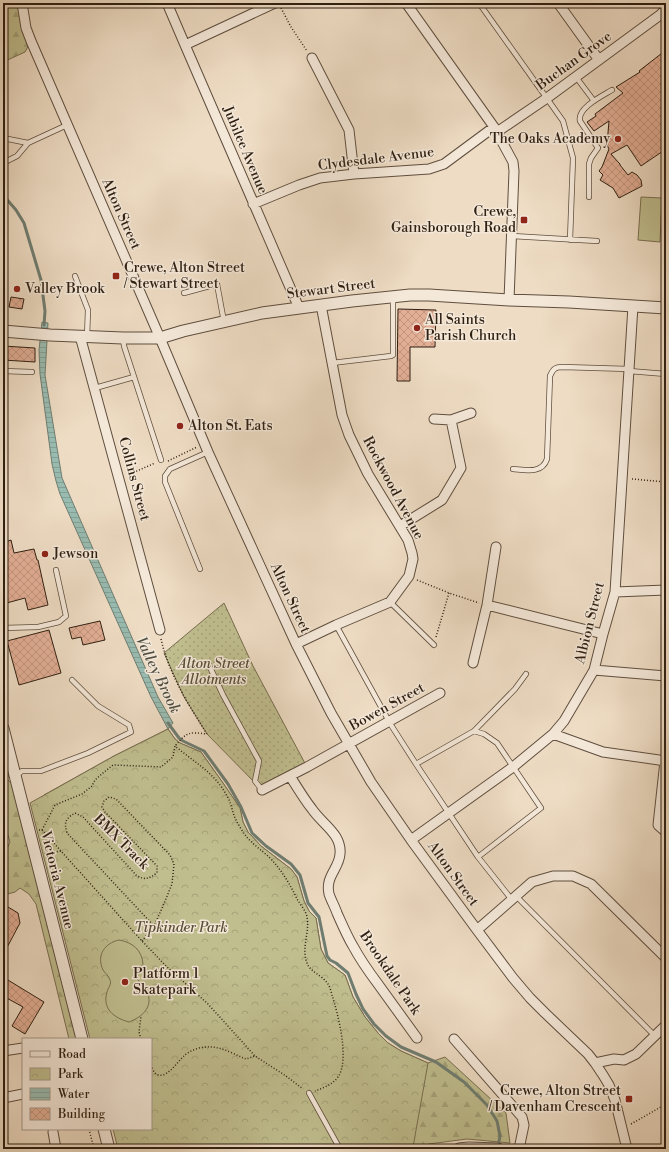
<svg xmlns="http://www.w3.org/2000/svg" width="669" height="1152" viewBox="0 0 669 1152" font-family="'Libre Bodoni',serif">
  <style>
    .grass { fill: url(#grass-dots); stroke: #786e50 }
    .forest { fill: url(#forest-firs); stroke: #786e50 }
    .park { fill: url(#park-crowns); stroke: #786e50 }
    .pitch { fill: #c0be8f; stroke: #786e50 }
    .water { fill: url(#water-rules); stroke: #6f7d71 }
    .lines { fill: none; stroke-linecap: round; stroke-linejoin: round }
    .stream { stroke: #6f7d71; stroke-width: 3 }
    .building { fill: url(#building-cross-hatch); stroke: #2f1f11 }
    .service-casing { stroke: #5f4e3e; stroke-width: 6 }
    .minor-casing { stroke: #5f4e3e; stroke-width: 11 }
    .tertiary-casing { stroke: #5f4e3e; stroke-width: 13 }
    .path { stroke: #2f1f11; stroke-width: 1.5; stroke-dasharray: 1 2; stroke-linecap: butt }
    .service { stroke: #f4e8d9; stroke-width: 4.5 }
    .minor { stroke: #f4e8d9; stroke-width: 9 }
    .tertiary { stroke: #f4e8d9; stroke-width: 11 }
    .poi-dot { fill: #8f2418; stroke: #f4e8d9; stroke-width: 1.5 }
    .labels { text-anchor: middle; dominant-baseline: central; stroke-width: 3; stroke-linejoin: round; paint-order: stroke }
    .street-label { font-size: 14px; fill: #2f1f11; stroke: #f4e8d9 }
    .poi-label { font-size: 14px; fill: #2f1f11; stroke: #f4e8d9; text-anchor: start }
    .park-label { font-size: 14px; font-style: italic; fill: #5a4f37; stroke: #f4e8d9 }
    .water-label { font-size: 15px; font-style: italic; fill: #4f4e41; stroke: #f4e8d9 }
  </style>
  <defs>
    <pattern id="grass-dots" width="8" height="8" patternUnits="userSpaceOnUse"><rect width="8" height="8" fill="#c0be8f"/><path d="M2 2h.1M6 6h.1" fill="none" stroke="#a5a37a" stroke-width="1.8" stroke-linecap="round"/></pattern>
    <pattern id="forest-firs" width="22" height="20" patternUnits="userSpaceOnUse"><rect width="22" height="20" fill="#c0be8f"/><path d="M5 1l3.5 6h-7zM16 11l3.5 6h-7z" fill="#a5a37a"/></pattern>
    <pattern id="park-crowns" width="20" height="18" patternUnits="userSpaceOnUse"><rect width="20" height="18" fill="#c0be8f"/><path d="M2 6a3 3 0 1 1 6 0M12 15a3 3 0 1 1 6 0" fill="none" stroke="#a5a37a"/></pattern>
    <pattern id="water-rules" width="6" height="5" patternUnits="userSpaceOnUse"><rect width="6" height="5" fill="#99bcb1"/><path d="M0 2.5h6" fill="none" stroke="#84a197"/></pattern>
    <pattern id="building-cross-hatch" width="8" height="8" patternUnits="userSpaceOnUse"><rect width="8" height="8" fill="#e2ae95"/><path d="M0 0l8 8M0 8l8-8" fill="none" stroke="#c2957f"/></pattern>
  </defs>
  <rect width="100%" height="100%" fill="#eedcc4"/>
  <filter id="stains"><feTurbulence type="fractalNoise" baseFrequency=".005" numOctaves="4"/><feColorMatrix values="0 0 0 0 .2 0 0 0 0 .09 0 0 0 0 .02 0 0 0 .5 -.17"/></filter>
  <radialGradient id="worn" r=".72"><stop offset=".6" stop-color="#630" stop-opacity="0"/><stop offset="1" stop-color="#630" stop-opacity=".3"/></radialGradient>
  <path class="grass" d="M224,603L253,666L307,767L262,790L207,734L184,697L164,653Z"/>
  <path class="forest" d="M3,3H22L31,41L25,52L3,62Z
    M168,729L175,739L180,743L201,752L223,783L240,808L243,822L248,832L261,846L291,869L297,877L304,901L309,911L316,918L321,949L328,963L345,975L353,997L365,1017L378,1033L388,1043L401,1051L428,1063L445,1057L506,1113L510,1143L467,1139L429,1144L408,1149L44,795L114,756Z
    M3,750L9,775L7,779L13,785L77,1039H69L36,904L29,894L20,888L15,892L4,895L3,894V855L6,851L10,842L7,832H3Z"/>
  <path class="park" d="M168,729L175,739L180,743L201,752L223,783L240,808L243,822L248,832L261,846L291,869L297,877L304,901L309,911L316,918L321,949L328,963L345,975L353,997L365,1017L378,1033L388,1043L401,1051L428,1063L413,1147L408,1149H118L113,1129H151V1039H90L30,803L114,756Z"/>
  <path class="pitch" d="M641,197L662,198L660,242L638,240Z
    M119,940C132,942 142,950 143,964L137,973V979C140,982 145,986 147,991C154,1007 142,1017 129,1022C114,1018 102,1009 107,992C108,988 112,984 110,980C109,976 105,973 103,970C96,955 105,943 119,940Z"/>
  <path class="water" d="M42,322L48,323L45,375L62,478L158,697L173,723L168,729L151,697L60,494L56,481L52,464L40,374L39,350Z"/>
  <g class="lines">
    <path class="stream" d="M3,195L16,210L24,223L41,280L45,311L44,325
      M168,723L179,738L183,741L204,751L228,784L241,807L252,833L266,846L291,864L300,875L308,903L319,917L327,956L330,960L336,963L348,973L356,994L363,1009L374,1024L386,1036L401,1047L436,1062L464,1082L487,1105L497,1121L500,1136L498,1147"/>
  </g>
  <path class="building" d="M666,50V149L641,166L627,145L611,154L618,162L620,164V165L628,175L632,172L637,175L641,180L642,186L619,198L613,188L600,180L603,175L599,171L602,167L609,149L607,145L609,121L594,131L587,122L596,116L595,114L623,93L616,87L640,72L639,71Z
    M11,297L24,299L22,309L9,307Z
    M398,309L436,310L435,347H410V381H397Z
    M3,346L35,348V362L3,360Z
    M11,540L14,553L34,549L37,560H38L48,605L28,610L25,598L3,604V543Z
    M100,621L105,640L83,645L81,637L72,639L69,628Z
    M49,630L61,673L19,685L7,641Z
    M3,904L18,913L20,923L3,955Z
    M3,977L44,1002L25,1034L12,1026L23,1007L3,996Z"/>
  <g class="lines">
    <g class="service-casing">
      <path id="service" d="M479,3L563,121L573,158L570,240
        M576,77L594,101
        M3,141L8,139L28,143
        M3,163L17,156L28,143L67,125
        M589,197V164L591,158L598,148L580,121C577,108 602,96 612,90
        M512,236L597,241
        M75,276L88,310L87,337
        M184,293L217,284L224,322
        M123,338L124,346L161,460
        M332,363L391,356L393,355V296
        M3,371L32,372
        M629,371L666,374
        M95,388L134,377
        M513,469C526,470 542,474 547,459L550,376C553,369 555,367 563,367L629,369
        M200,569L165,482V476L170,469L208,452
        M390,602L434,645
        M336,625L391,725L416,764L478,857L512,900
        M3,628L38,627L59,622L66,616L56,570
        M208,663L223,695L259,761L255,781L262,790
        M474,731L515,689L526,674
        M416,764L474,731L484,734L497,743L541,808L478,857
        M16,776L22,771H41L88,753L131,732L129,725L98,706L72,680
        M516,896L655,1036
        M309,1093L340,1149"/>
    </g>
    <g class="minor-casing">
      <path id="minor" d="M22,3L26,28L31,41L160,338L208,452L296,644L331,713L371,782L411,840L477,930L513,978L530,998L545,1013L588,1054L595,1063L603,1075L609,1085L615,1100L627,1149
        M167,3L185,45L299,308
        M406,3L494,127L513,162L514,171L509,300
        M558,3L599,60
        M185,45L275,3
        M312,58L349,130L354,174
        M497,132L547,98L660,15L666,9
        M253,204L299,185L320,178L354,174L429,169L444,164L494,127
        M80,336L160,630
        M434,419L451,420L471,413
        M400,526L442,500L461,468L451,420
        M615,592L666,590
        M487,605L603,634
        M296,644L336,625L390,602L409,576L413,559L412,553L408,540L368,474L349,435L342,415L321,305
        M473,663L487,605L496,547
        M594,670L666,676
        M553,734L603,752L666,761
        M665,761L658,825L666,832
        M290,776C297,787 304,799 312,809C322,824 342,834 340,854C339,869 325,876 329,894C331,900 335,907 337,913C342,924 347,936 353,946C360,959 369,972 378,984C391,1002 404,1020 417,1038
        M262,790L307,767L440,693
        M411,840L513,767L553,734L564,721L594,670L603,634L615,592L633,306
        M477,930L532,882L553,876H573L591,884L666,958
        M454,1039L522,1117L524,1125L519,1149
        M3,1051L23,1048
        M595,1063L614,1059L624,1060L636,1054L666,1025
        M3,1098L23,1094
        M53,1132L56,1149"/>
    </g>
    <g class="tertiary-casing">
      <path id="tertiary" d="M3,331L50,335L123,338H160L183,331L262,313L352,301L410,295H429L509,300L569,302L666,308
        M3,728L82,1039
        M104,1129L109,1149
        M459,1149L469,1148L498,1149"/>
    </g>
    <path class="path" d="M281,8L291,27L307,51
      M168,461L197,447
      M128,475L155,463
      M632,479L666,482
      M417,580L449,593L479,603
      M436,637L449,593
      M161,639C169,674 188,704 207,734C189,732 188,731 175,746
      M39,830H42L142,941L166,966L208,1004L255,1056L286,1076L303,1089
      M42,830L55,805L82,794L92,786L95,780L103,773L113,765L161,767L173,757L175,746C194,762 215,773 227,796C231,802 232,811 235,818C238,824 242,831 246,836C253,845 263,851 271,859C282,871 290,884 297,899C300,904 306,911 307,917C310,932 301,948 307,963C310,972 322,975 328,984C330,987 331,991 332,995C338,1014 350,1060 338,1077C332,1085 323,1088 315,1091
      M45,854L61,851
      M142,941L154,926L163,906L172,884L174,864L170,855L116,799L109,797L104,801L102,807L105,812L157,866V873C148,879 146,880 137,876L83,817L75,813C65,819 64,822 67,833L154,926
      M141,1039L139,1032L141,1016
      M151,1065C152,1067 153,1071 155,1073C165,1082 177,1062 184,1056C190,1050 202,1046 210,1047C223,1047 235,1055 246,1059L255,1056
      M631,1124L666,1104
      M89,1129L94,1149"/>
    <use href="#service" class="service"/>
    <use href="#minor" class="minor"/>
    <use href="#tertiary" class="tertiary"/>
  </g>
  <g class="poi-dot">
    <circle cx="618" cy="139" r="4"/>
    <rect x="520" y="216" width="8" height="8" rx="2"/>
    <rect x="112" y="272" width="8" height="8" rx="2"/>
    <circle cx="17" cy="289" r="4"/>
    <circle cx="417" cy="328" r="4"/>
    <circle cx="180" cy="426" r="4"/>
    <circle cx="45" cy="554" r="4"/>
    <circle cx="125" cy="982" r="4"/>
    <rect x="625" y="1095" width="8" height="8" rx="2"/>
  </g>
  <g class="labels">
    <g class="street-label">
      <text transform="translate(574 61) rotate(-36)">Buchan Grove</text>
      <text transform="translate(245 150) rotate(67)">Jubilee Avenue</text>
      <text transform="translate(376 159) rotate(-7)">Clydesdale Avenue</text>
      <text transform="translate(121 214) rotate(66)">Alton Street</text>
      <text transform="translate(331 289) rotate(-7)">Stewart Street</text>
      <text transform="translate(134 479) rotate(75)">Collins Street</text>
      <text transform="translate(393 488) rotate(62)">Rockwood Avenue</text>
      <text transform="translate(290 598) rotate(65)">Alton Street</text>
      <text transform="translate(590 623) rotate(-76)">Albion Street</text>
      <text transform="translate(387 707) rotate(-29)">Bowen Street</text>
      <text transform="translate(121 842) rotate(45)">BMX Track</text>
      <text transform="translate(453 874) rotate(54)">Alton Street</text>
      <text transform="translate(57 880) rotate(76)">Victoria Avenue</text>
      <text transform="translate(390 973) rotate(56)">Brookdale Park</text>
    </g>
    <g class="poi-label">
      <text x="610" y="139" text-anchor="end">The Oaks Academy</text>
      <text x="516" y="212" text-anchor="end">Crewe,<tspan x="516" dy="16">Gainsborough Road</tspan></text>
      <text x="124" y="268">Crewe, Alton Street<tspan x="124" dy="16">/ Stewart Street</tspan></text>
      <text x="25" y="289">Valley Brook</text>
      <text x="425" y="320">All Saints<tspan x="425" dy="16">Parish Church</tspan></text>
      <text x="188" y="426">Alton St. Eats</text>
      <text x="53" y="554">Jewson</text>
      <text x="133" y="974">Platform 1<tspan x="133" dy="16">Skatepark</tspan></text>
      <text x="621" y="1091" text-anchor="end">Crewe, Alton Street<tspan x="621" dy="16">/ Davenham Crescent</tspan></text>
    </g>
    <g class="park-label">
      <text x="214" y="664">Alton Street<tspan x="214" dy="16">Allotments</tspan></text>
      <text x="181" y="928">Tipkinder Park</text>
    </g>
    <g class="water-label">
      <text transform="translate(158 675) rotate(64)">Valley Brook</text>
    </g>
  </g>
  <rect width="669" height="1152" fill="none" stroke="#eedcc4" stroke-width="16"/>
  <rect x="4" y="4" width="661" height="1144" fill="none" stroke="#2f1f11" stroke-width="2"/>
  <rect x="8" y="8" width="653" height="1136" fill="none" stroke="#2f1f11"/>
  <rect x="22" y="1038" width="130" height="92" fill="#f4e8d9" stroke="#a59889"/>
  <rect x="30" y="1051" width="20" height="6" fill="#f4e8d9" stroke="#a59889"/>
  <text x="58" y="1058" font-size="12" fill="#2f1f11">Road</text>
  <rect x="30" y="1068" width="20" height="12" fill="url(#park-crowns)" stroke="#a59889"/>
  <text x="58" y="1078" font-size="12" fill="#2f1f11">Park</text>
  <rect x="30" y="1088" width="20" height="12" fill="url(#water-rules)" stroke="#a59889"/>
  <text x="58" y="1098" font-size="12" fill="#2f1f11">Water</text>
  <rect x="30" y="1108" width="20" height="12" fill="url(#building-cross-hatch)" stroke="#a59889"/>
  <text x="58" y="1118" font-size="12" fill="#2f1f11">Building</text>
  <rect width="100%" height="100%" filter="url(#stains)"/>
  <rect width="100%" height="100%" fill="url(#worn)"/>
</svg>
